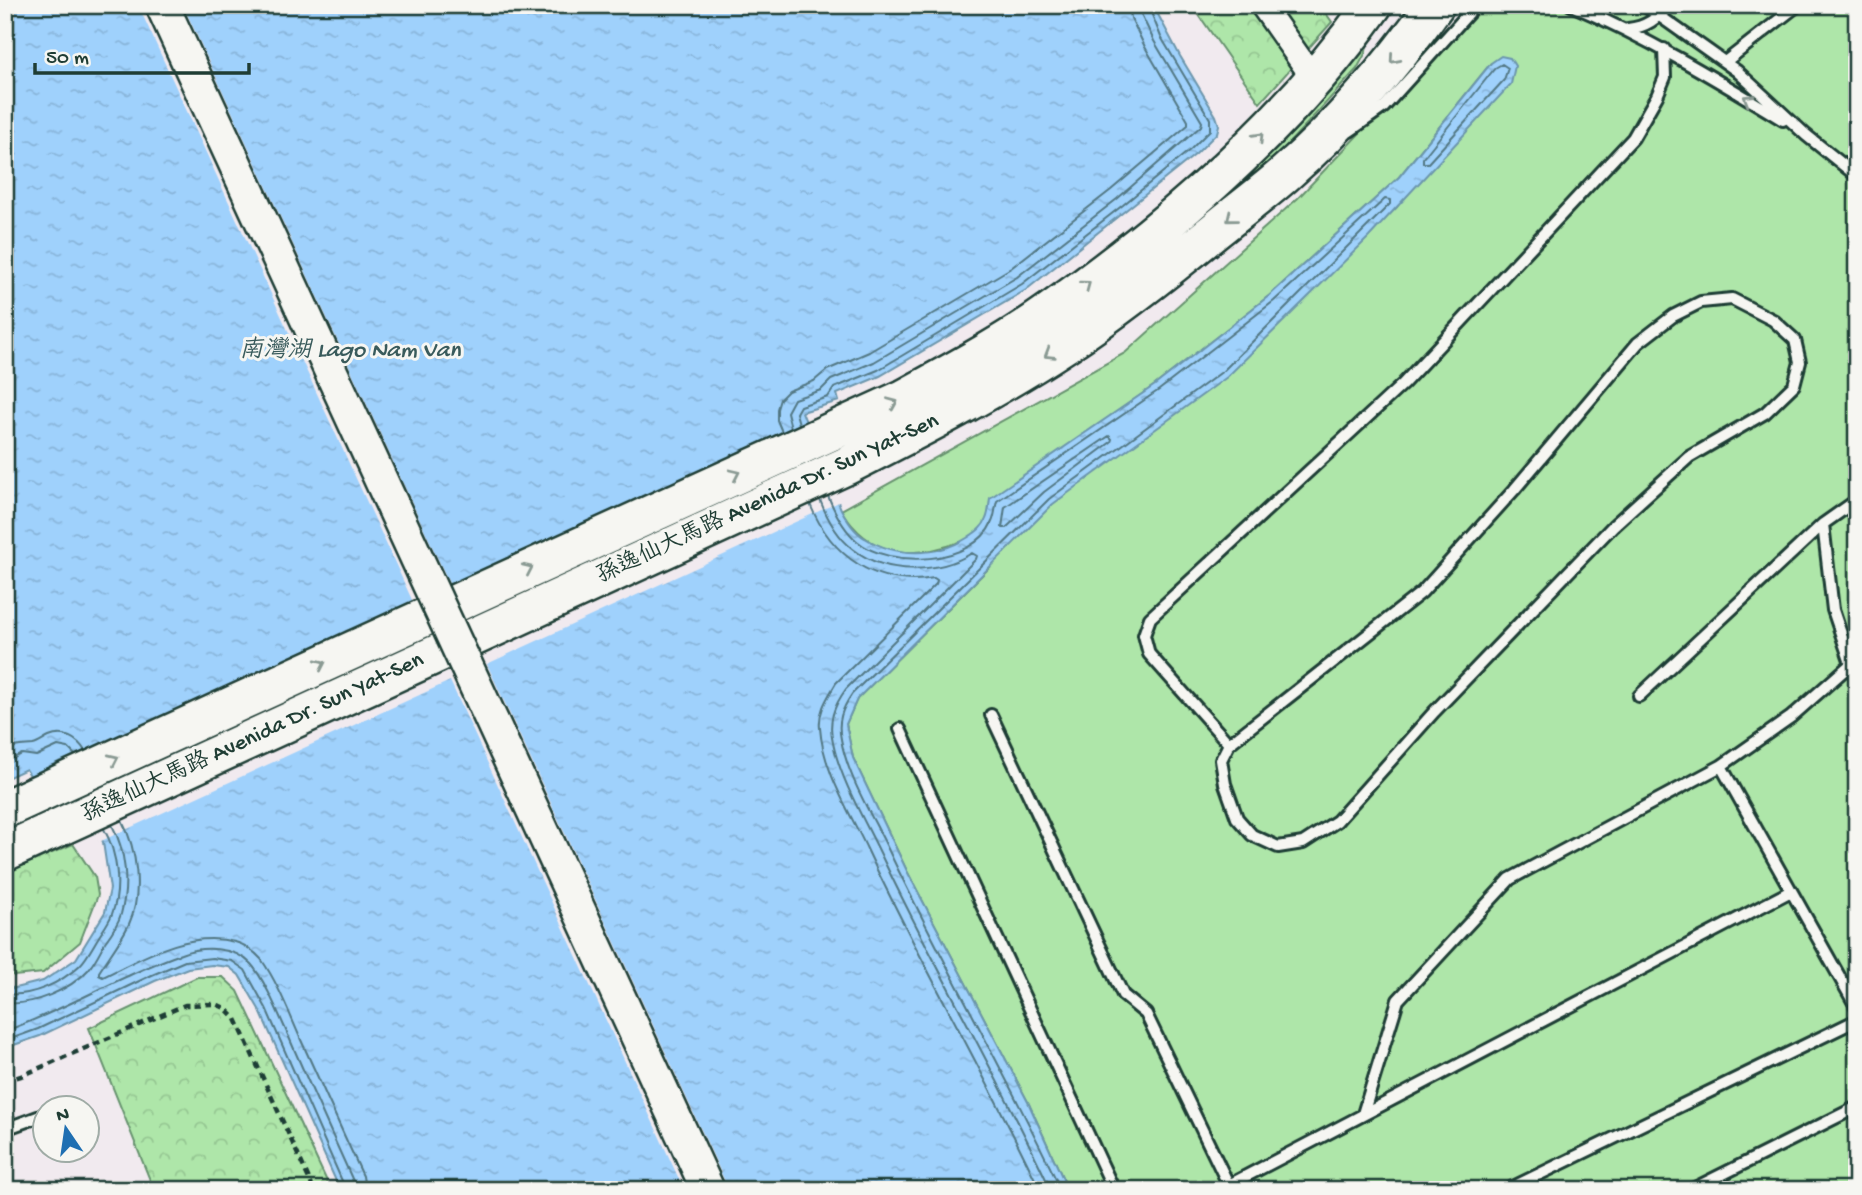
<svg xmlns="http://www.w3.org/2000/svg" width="1862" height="1195" viewBox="0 0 1862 1195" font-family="'Gochi Hand','LXGW WenKai TC',sans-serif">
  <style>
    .grass { fill: #aee6a9; stroke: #66926e; stroke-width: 2; fill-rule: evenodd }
    .forest { fill: url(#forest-crowns); stroke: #66926e; stroke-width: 2 }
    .water { fill: url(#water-ripples); stroke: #6c96ac; stroke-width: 2 }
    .pier { fill: #f1eaef }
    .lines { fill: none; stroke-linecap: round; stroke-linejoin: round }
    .shore { stroke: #527884; stroke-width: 2 }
    .lane-casing { stroke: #1f3d34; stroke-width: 16 }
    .street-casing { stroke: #1f3d34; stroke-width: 28 }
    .primary-casing { stroke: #1f3d34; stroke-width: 42 }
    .path { stroke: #1f3d34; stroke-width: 4.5; stroke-dasharray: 7 5; stroke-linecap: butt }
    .lane { stroke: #f6f6f2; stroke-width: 10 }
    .street { stroke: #f6f6f2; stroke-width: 23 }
    .primary { stroke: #f6f6f2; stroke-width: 37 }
    .secondary-bridge-casing { stroke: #1f3d34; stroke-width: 37; stroke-linecap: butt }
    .secondary-bridge { stroke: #f6f6f2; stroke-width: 32 }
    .oneway { stroke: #8a9a93 }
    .labels { text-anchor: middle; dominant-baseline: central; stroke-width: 6; stroke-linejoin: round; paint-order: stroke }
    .street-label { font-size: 23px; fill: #1f3d34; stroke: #f6f6f2 }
    .water-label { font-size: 24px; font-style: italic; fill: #395b5c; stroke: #f6f6f2 }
  </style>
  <defs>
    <pattern id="forest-crowns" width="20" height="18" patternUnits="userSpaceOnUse" patternTransform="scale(1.75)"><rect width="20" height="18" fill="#aee6a9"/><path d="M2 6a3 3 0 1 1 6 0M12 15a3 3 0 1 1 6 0" fill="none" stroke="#95c692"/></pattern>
    <pattern id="water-ripples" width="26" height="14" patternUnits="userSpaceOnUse" patternTransform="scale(1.75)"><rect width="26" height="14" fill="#9fd1fc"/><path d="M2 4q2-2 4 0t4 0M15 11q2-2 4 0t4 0" fill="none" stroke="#88b4d9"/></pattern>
  </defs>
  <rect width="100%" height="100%" fill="#f1eaef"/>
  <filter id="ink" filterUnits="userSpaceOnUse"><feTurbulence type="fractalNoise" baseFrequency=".0143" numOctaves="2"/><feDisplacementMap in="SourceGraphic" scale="14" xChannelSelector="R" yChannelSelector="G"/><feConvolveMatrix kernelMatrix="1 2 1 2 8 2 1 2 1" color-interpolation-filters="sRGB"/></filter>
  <g filter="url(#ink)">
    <path class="grass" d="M1470,5H1857V1190H1068L1028,1102L907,871L853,758L846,724L857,699L990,567L960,542C911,560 870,557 841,510L1125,353L1298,198L1433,56ZM1491,63L1397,207L1276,328L990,500L1155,385L1270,295L1399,177Z
      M1367,42L1366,52L1357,69C1327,101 1298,135 1266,166C1176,251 1076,325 970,389C933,412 891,429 851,448L847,439L931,399L1006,357L1078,309L1164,245L1270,149L1360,45Z"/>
    <path class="forest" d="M1192,5H1320L1332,22L1260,103Z
      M73,844L95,877L98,895L80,942L43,973L14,976L5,970V873Z
      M197,977H223L238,991L331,1190H154L89,1028Z"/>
    <path class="water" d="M5,5H1153L1180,56L1216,116L1219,125L1217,133L1196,154L1026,290L880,376L837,394L839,401L802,412L841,509C847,520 854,532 865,538C895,557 937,557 967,538C974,533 983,528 986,519C989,513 989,504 990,498L1155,385L1270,295L1399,177L1491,63L1501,56L1510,58L1515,66L1511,84L1369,237L1227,377L1053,504L857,699L846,724L853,758L907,871L1028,1102L1068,1190H340L260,1011L239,975L229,967L212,965L188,968L155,981L40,1036L5,1048V987L15,988L43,981L76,959L105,912L110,889L103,842L60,761L31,777L26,769L5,779Z"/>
    <path class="pier" d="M138,5H183L450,585L809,421L841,501L487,664L729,1190H684L450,681L99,842L59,766L413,602Z"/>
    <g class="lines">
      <path class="shore" d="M1502,64L1508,68L1504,80L1428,163H1423V158L1495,68Z
        M799,424L796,413L800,406L828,397L834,388L878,370L1022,284L1123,205L1191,149L1210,130V119L1161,37L1148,5
        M791,428L787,412L794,399L821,390L831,380L874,362L1017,277L1117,199L1201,126L1202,122L1154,41L1141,14L1140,5
        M782,432L777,420V409L780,399L788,391L814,381L827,370L869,352L1011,268L1111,190L1188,125V121L1145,47L1131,18L1129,5
        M1109,436L1112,439L1111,442L1044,492L1006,528H1002L1005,507Z
        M828,496C835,513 843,529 857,541C889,569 974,565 992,522C995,516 995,508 997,501L1159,390L1274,301L1385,199L1390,200V204L1223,371L1049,499L852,694C842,709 837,721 841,739C847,776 873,817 889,851C944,966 1007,1075 1061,1190
        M820,500C827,518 837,537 853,549C886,575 938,574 972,553L977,556L976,559L846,689C833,707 828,722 833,743C841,782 867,824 884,861C937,972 999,1078 1051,1190
        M810,504C831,556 876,588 934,578L937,580L936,584L836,683C828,697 818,711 820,728C823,771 850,812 868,851C922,966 986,1075 1040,1190
        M5,750C16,745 22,746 33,745C39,744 44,739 49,737C64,731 77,738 85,751
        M5,762L22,754L36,756L58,746L68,748L75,755
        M122,821C137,849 143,894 129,924C121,941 109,956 99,972V975L103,977C144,957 188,930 235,942C244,944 255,952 261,959C278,983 289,1013 301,1040C322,1086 342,1131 363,1176L365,1190
        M5,994C32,997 61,983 80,965C87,958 93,946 98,938C103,930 109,922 112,914C122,888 117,852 104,829
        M5,1003C32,1006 70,990 88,970C95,962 100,951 105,942C111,934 118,924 121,914C129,885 126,851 112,825
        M5,1031C66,1010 120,975 181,954C202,946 234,946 251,964C265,980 279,1015 288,1035C309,1084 331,1132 353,1181L355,1190
        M5,1041L38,1029L152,975L185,961L212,958L232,961L245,970L266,1008L346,1190"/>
      <g class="lane-casing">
        <path id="lane" d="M1571,5C1646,37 1714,78 1783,120
          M1644,5L1737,71L1806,135L1857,176
          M1628,29C1646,27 1657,19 1669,5
          M1725,62L1798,5
          M1350,131L1384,107L1476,5
          M1823,524L1833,610L1857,681
          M1639,696L1823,524L1857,500
          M991,715L1123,995L1146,1014L1231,1190
          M900,729L1114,1190
          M1229,744L1221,760L1225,784L1237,818L1252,835L1278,847L1303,843L1337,821L1434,712L1613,526L1689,457L1765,413L1794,385L1800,362L1795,340L1773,320L1732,299L1701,302L1673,316L1638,343L1514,490L1422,592L1229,744L1149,654L1144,635L1150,618L1403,384L1633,138L1657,96L1665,77L1664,49
          M1721,766L1857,1008
          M1363,1114L1398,1000L1510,879L1721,766L1791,717L1850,665
          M5,1129L46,1114
          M1229,1185L1791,891
          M1507,1190L1857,1020
          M1691,1190L1857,1107"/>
      </g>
      <g class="street-casing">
        <path id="street" d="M1262,5L1314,79"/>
      </g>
      <g class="primary-casing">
        <path id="primary" d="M5,809L905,398C954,371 1005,344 1051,311C1171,226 1287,126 1373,5
          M5,852L846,466C921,428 995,390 1065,344C1118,309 1168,269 1217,229C1240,210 1265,192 1287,172C1343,123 1392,65 1435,5"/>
      </g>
      <path class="path" d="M5,1081L21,1076L185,1005L216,1004L225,1008L236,1019L314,1190"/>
      <use href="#lane" class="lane"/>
      <use href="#street" class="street"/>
      <use href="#primary" class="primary"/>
      <g class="secondary-bridge-casing">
        <path id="secondary-bridge" d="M162,5L708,1190"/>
      </g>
      <use href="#secondary-bridge" class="secondary-bridge"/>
    </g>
    <defs><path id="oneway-chevron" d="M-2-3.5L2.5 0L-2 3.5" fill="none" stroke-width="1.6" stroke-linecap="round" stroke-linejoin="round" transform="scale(1.75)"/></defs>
    <g class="oneway">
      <use href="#oneway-chevron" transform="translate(1394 59) rotate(131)"/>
      <use href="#oneway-chevron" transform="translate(1748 99) rotate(-148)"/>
      <use href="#oneway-chevron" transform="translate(1259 137) rotate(-46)"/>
      <use href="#oneway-chevron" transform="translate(1231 218) rotate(141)"/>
      <use href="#oneway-chevron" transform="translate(1086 285) rotate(-37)"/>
      <use href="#oneway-chevron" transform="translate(1049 354) rotate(148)"/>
      <use href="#oneway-chevron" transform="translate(893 403) rotate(-23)"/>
      <use href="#oneway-chevron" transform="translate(735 474) rotate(-25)"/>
      <use href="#oneway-chevron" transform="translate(528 569) rotate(-25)"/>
      <use href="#oneway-chevron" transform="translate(321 664) rotate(-25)"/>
      <use href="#oneway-chevron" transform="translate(114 759) rotate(-25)"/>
    </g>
  </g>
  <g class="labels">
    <g class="street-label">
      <text transform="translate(768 499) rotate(-25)">孫逸仙大馬路 Avenida Dr. Sun Yat-Sen</text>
      <text transform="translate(253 738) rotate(-25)">孫逸仙大馬路 Avenida Dr. Sun Yat-Sen</text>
    </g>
    <g class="water-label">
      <text x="350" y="351">南灣湖 Lago Nam Van</text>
    </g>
  </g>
  <rect width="1862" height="1195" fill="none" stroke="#f6f6f2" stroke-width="28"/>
  <rect x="14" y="14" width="1834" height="1167" fill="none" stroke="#1f3d34" stroke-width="2.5" filter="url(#ink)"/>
  <g transform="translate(66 1129) rotate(347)"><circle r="33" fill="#f6f6f2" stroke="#a0aca6" stroke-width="2"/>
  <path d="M0-5L12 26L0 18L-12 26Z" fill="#1f6fb2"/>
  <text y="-10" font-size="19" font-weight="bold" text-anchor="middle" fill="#1f3d34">N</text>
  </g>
  <path d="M35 63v10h214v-10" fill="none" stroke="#1f3d34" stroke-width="3.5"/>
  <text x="46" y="63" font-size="21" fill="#1f3d34" stroke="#f6f6f2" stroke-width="5" paint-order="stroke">50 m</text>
</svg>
